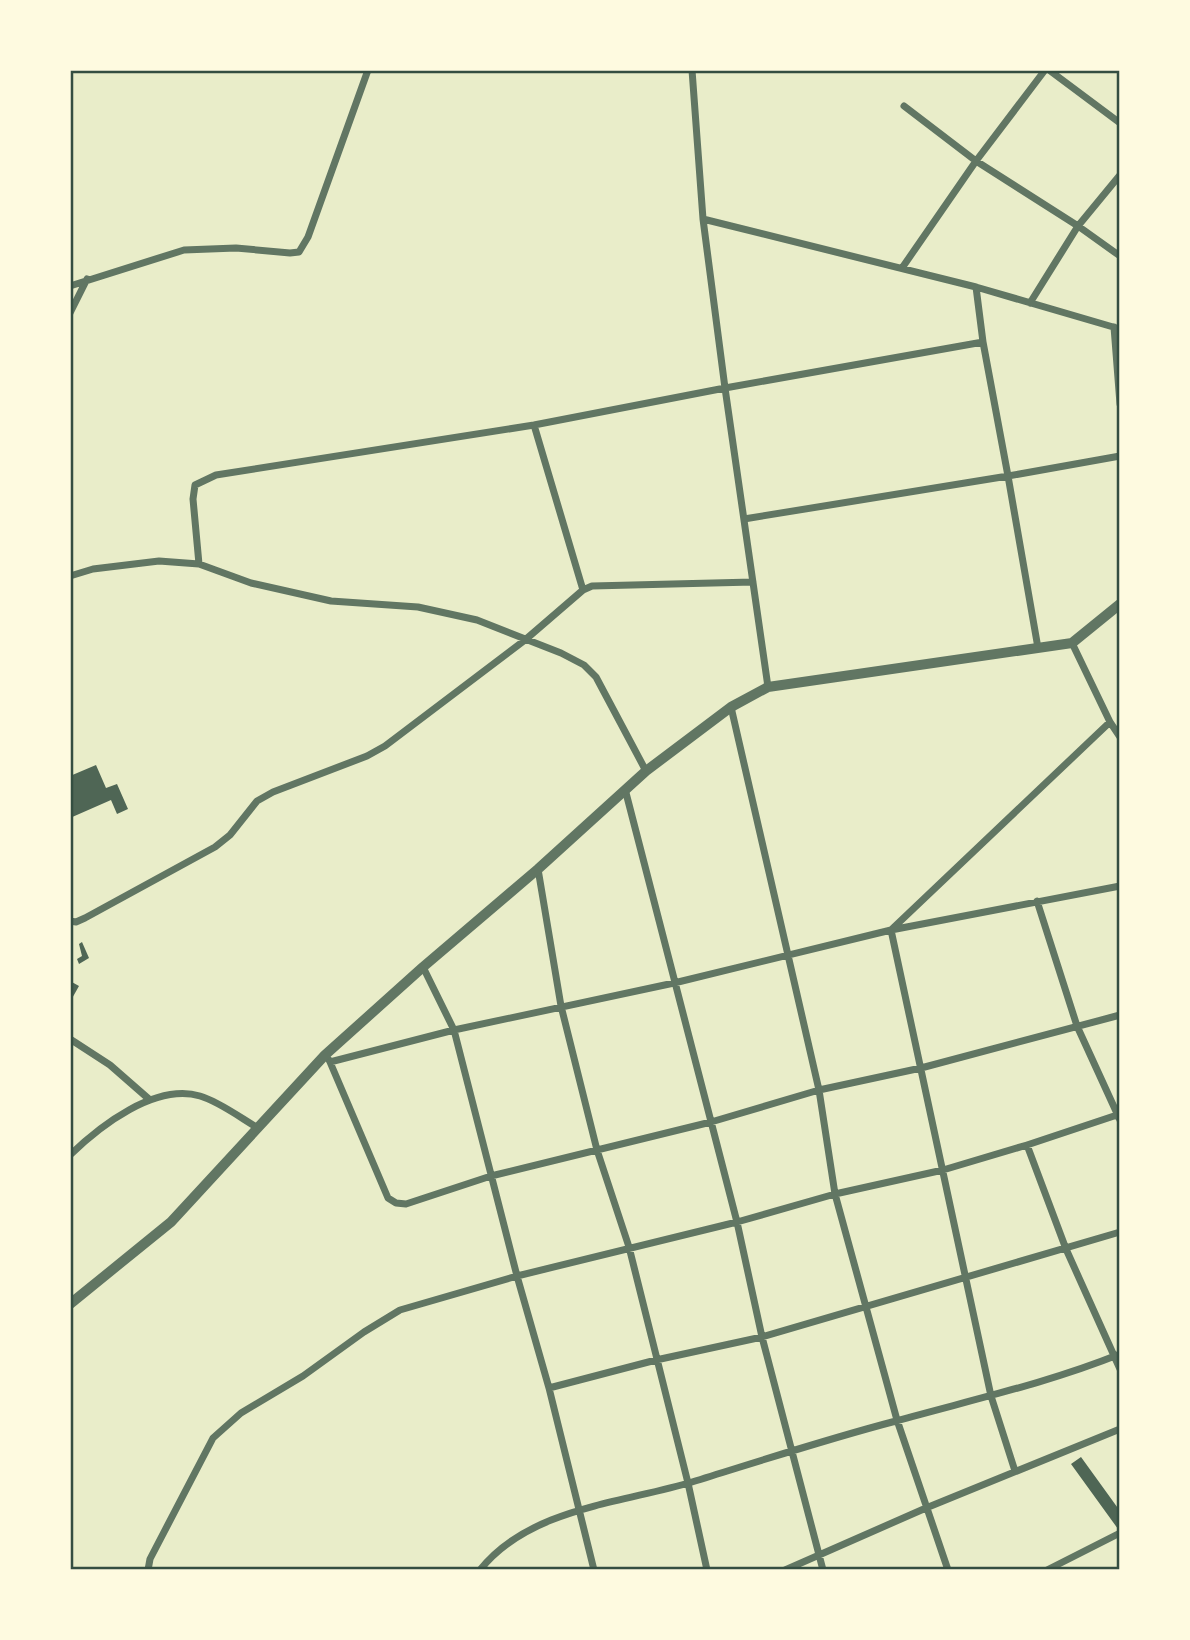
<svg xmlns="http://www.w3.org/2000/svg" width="1190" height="1640" viewBox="0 0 1190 1640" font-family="'PT Sans',sans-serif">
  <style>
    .building { fill: #4f6655 }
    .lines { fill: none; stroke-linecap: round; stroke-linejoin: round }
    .minor { stroke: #617663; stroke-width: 7 }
    .tertiary { stroke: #617663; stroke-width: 10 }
    .neatline { fill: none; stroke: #344e41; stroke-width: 2.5 }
  </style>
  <rect width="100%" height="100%" fill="#e9edc9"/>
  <path class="building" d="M96,765L106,788L117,784L128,809L117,814L111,800L70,818V776Z
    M82,942L89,958L79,964L77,959L82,956L79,944Z
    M70,981L79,986L70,1002Z
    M1081,1457L1120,1511L1118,1529L1071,1464Z"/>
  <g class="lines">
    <path class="minor" d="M692,70L703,219L976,287L1120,329
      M1049,70L1120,123
      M904,106L976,161L1078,226L1120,256
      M902,268L976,161L1045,70
      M70,286L184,250L236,248L290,253L299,252L308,237L368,70
      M1030,303L1078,226L1120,175
      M70,313L87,279
      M1114,327L1120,404
      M534,425L583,590
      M744,519L1008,476L983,342
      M199,564L193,499L195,485L216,475L534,425L725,388L703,219
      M70,576L93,569L159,561L199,564L251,583L331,601L418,607L477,620L561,653L584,665L596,677L646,771
      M1072,643L1110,722L1120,737
      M1038,648L1008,476L1120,456
      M768,687L725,388L983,342L976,287
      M731,707L819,1090L835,1194L897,1420L948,1570
      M625,789L737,1222L762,1337L823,1570
      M538,869L561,1006L597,1150L629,1247L688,1483L707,1570
      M1037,901L1077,1026L1120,1120
      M70,921L76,922L85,918L215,847L230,835L257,801L273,792L367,756L385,746L525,640L583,590L592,586L753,582
      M423,967L454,1030L517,1276L549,1388L594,1570
      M70,1039L110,1065L150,1100
      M329,1060L330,1062L454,1030L674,983L891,930L1120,886
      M330,1062L388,1198L396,1203L406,1204L491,1176L711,1122L819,1090L921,1068L1120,1015
      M1027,1145L1066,1249L1120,1369
      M70,1155C100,1126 155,1083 200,1096C218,1101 241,1118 258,1128
      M549,1388L656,1360L762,1337L1120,1232
      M1015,1471L991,1396L891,930L1110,722
      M148,1570L150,1559L213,1438L241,1413L303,1376L364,1332L400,1310L517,1276L737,1222L835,1194L943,1170L1027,1145L1120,1114
      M480,1570C529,1508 622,1503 692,1482C760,1461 827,1439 896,1421C971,1400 1048,1383 1120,1354
      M785,1570L926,1508L1120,1429
      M1047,1570L1120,1533"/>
    <path class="tertiary" d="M70,1304L171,1222L325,1055L423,967L538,869L646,771L731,707L768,687L1072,643L1120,604"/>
  </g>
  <rect width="1190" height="1640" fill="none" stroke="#fefae0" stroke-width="144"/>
  <rect x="72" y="72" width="1046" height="1496" class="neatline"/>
</svg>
